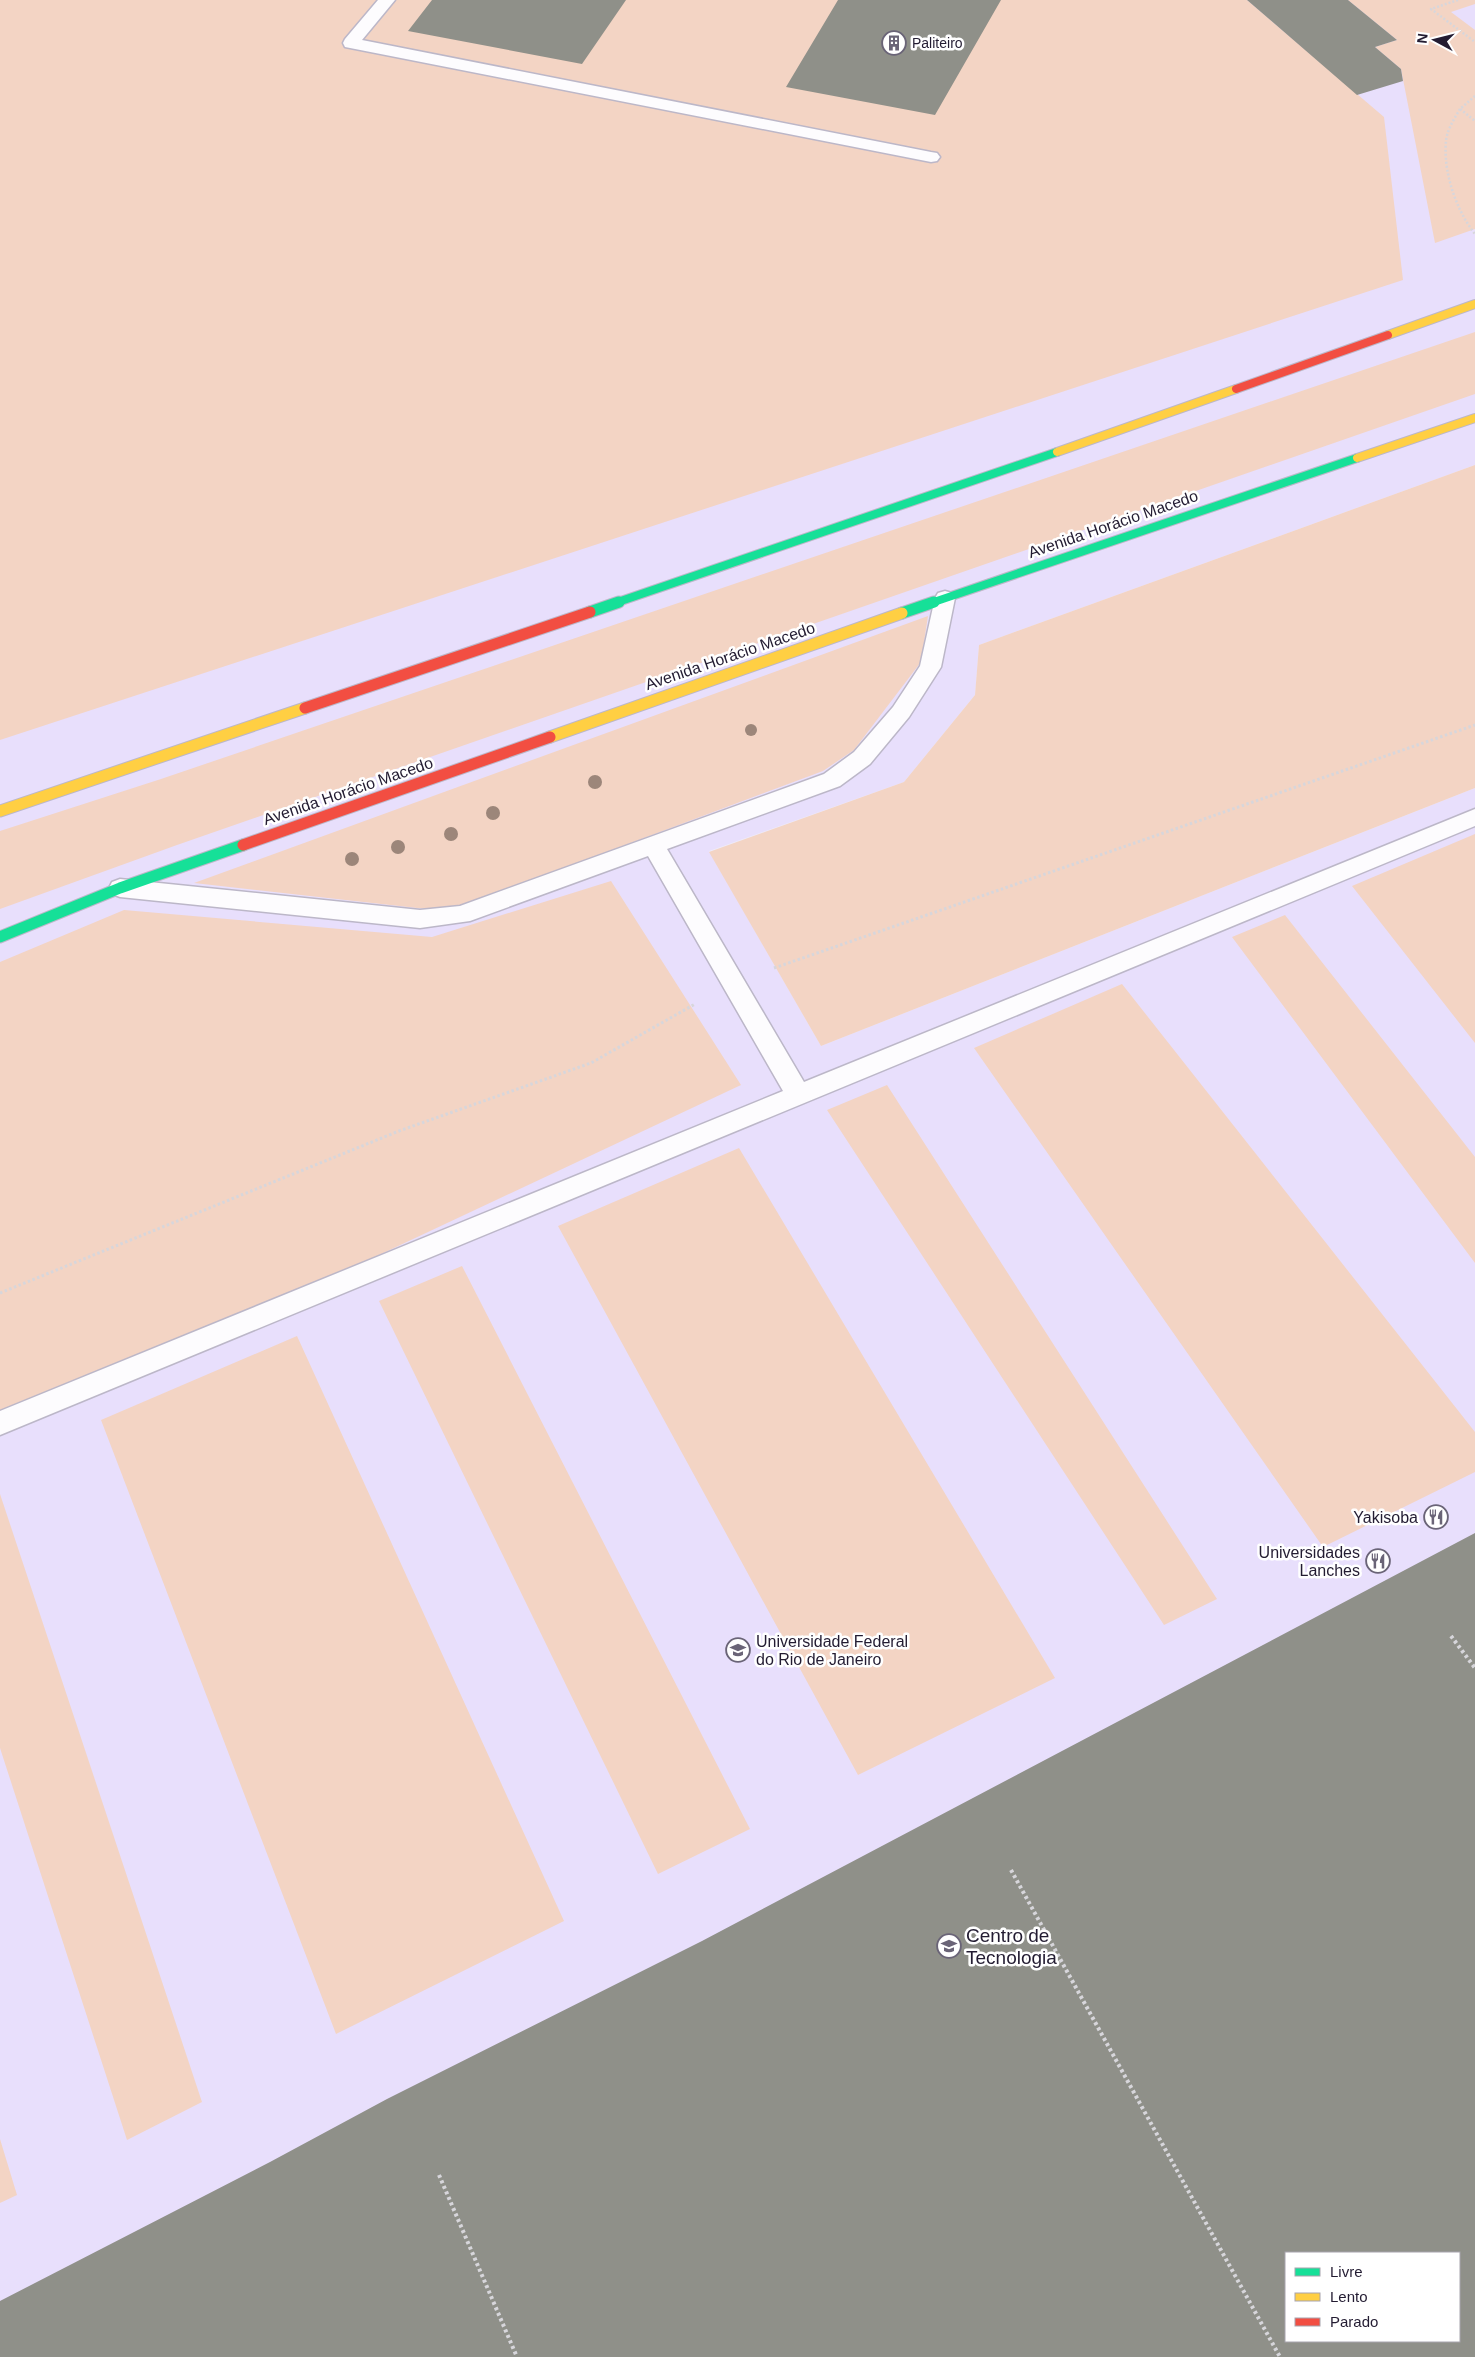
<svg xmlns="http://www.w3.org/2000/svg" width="1475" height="2357" viewBox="0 0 1475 2357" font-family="Helvetica,sans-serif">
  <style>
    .built { fill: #e8dffc; fill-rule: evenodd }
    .green { fill: #f3d4c4 }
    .building { fill: #8f9089; fill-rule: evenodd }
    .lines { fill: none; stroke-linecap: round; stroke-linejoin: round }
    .lane-casing { stroke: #bcb7c8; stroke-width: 3 }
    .fast-far1-casing { stroke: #bcb7c8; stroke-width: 10 }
    .fast-casing { stroke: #bcb7c8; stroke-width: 13 }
    .slow-far1-casing { stroke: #bcb7c8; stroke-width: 10 }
    .slow-casing { stroke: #bcb7c8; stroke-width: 13 }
    .jam-far1-casing { stroke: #bcb7c8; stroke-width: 10 }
    .jam-casing { stroke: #bcb7c8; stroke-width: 13 }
    .path-far2 { stroke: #d7d6db; stroke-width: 2.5; stroke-dasharray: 2 2; stroke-linecap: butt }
    .path-far1 { stroke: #d7d6db; stroke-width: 3; stroke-dasharray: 2.5 2.5; stroke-linecap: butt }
    .path { stroke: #d7d6db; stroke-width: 4; stroke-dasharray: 3 3; stroke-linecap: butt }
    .lane { fill: #fdfcfe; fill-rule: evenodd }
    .fast-far1 { stroke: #16e098; stroke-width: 8 }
    .fast { stroke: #16e098; stroke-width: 11 }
    .slow-far1 { stroke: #ffcf43; stroke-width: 8 }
    .slow { stroke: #ffcf43; stroke-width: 11 }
    .jam-far1 { stroke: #f24e42; stroke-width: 8 }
    .jam { stroke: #f24e42; stroke-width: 11 }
    .tree { fill: #9c867a }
    .labels { text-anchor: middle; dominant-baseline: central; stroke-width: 5; stroke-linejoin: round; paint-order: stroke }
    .far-poi-label { font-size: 14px; fill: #231c32; stroke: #fff; text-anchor: start }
    .street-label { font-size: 16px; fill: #231c32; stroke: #fff }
    .poi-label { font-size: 16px; fill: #231c32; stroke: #fff; text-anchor: end }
    .near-poi-label { font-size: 19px; fill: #231c32; stroke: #fff; text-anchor: start }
  </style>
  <rect width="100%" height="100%" fill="#efebf8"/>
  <path class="built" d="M0,0H1475V465L979,645L975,695L904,782L709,851L821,1046L1475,788V2357H0ZM1286,2253H1459V2341H1286Z"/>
  <path class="green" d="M0,0H1247L1384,117L1403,280L0,740Z
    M1348,0H1475V4L1451,12L1475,30V229L1435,243L1401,69L1375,47L1397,40Z
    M1475,332V394L177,845L0,909V831L161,779Z
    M1475,465V788L821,1046L709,852L904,782L975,695L979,645Z
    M928,616L921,662L854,750L823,771L465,905L426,909L194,883Z
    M1475,834V1043L1352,886Z
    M611,881L741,1085L0,1433V962L124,910L432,937Z
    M1285,915L1475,1157V1263L1232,937Z
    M1122,984L1475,1432V1472L1323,1547L974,1048Z
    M887,1085L1217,1599L1164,1625L827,1110Z
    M739,1148L1055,1678L858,1775L558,1226Z
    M462,1266L750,1829L658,1874L379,1301Z
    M297,1336L564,1921L336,2034L101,1420Z
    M0,1494L202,2102L127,2140L0,1748Z
    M0,2139L17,2195L0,2203Z"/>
  <path class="building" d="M432,0H626L582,64L408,31Z
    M838,0H1001L935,115L786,87Z
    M1247,0H1348L1397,40L1375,47L1401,69L1403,81L1357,95Z
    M1475,1533V2357H0V2301L270,2162L387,2099L702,1941ZM1286,2253H1459V2341H1286Z"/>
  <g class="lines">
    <g class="lane-casing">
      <path id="lane" d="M378,0H395L362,40L931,152L937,153L940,157L937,161L931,162L345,47L343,43L345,39Z
        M945,591L952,593L955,598L941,667L909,717L870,764L840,786L667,849L804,1082L1475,809V826L0,1435V1411L783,1091L648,856L470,921L420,928L120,897L112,894L109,888L112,882L120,879L420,910L460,906L824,774L854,752L893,707L920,666L935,598L938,593Z"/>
    </g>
    <g class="fast-far1-casing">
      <path id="fast-far1" d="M615,603L1057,452
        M931,603L1357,458"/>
    </g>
    <g class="fast-casing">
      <path id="fast" d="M590,612L619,602
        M902,613L934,602
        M0,937L120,888L243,845"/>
    </g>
    <g class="slow-far1-casing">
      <path id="slow-far1" d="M1388,335L1475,304
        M1057,452L1236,389
        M1357,458L1475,418"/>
    </g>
    <g class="slow-casing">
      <path id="slow" d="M550,737L902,613
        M0,811L305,708"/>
    </g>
    <g class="jam-far1-casing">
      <path id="jam-far1" d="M1236,389L1388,335"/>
    </g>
    <g class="jam-casing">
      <path id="jam" d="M305,708L590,612
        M243,845L550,737"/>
    </g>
    <path class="path-far2" d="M1458,0L1431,9L1475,42
      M1475,96L1460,109L1475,121
      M1460,109C1454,119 1447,130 1446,141C1443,172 1456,210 1475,234"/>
    <path class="path-far1" d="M774,968L1475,725
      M0,1293L399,1131L591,1063L695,1004"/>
    <path class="path" d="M1451,1636L1475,1668
      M1011,1870L1280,2357
      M439,2175L517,2357"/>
    <use href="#lane" class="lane"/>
    <use href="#fast-far1" class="fast-far1"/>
    <use href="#fast" class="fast"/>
    <use href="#slow-far1" class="slow-far1"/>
    <use href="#slow" class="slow"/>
    <use href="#jam-far1" class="jam-far1"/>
    <use href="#jam" class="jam"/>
  </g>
  <g class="tree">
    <circle cx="751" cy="730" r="6"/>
    <circle cx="595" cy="782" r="7"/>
    <circle cx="493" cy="813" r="7"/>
    <circle cx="451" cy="834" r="7"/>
    <circle cx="398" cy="847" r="7"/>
    <circle cx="352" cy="859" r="7"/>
  </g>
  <defs>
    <g id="building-ring" transform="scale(1.25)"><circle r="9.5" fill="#fff" stroke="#6a6477" stroke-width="1.5"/><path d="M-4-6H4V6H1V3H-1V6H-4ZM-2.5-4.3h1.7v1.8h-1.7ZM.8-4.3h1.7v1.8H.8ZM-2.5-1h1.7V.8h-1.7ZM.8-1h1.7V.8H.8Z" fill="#6a6477"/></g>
    <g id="restaurant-ring" transform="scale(1.25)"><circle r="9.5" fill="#fff" stroke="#6a6477" stroke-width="1.5"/><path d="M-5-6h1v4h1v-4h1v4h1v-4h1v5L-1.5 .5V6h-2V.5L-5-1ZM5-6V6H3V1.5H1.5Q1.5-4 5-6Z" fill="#6a6477"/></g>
    <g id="university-ring" transform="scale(1.25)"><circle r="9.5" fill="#fff" stroke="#6a6477" stroke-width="1.5"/><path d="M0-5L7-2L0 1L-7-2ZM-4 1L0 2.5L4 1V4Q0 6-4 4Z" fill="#6a6477"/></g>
  </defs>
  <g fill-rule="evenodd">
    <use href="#building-ring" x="894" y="43"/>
    <use href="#restaurant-ring" x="1436" y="1517"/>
    <use href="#restaurant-ring" x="1378" y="1561"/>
    <use href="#university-ring" x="738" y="1650"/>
    <use href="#university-ring" x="949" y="1946"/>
  </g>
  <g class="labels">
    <g class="far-poi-label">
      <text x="912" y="43">Paliteiro</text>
    </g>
    <g class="street-label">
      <text transform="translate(1113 524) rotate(-19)">Avenida Horácio Macedo</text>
      <text transform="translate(730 656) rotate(-19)">Avenida Horácio Macedo</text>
      <text transform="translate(348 791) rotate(-19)">Avenida Horácio Macedo</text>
    </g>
    <g class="poi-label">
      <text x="1418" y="1517">Yakisoba</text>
      <text x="1360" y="1552">Universidades<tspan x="1360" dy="18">Lanches</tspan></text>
      <text x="756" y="1641" text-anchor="start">Universidade Federal<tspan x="756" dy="18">do Rio de Janeiro</tspan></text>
    </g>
    <g class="near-poi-label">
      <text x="966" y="1935">Centro de<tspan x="966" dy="22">Tecnologia</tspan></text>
    </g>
  </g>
  <rect x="1285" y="2252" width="175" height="90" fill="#ffffff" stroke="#a7a4ad"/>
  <rect x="1295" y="2268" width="25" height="8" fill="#16e098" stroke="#a7a4ad"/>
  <text x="1330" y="2277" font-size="15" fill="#231c32">Livre</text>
  <rect x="1295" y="2293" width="25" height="8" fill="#ffcf43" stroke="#a7a4ad"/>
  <text x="1330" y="2302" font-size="15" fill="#231c32">Lento</text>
  <rect x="1295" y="2318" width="25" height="8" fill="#f24e42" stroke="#a7a4ad"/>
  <text x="1330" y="2327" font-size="15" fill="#231c32">Parado</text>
  <g transform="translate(1435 40) rotate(277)" stroke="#ffffff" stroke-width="4" paint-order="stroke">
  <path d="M0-4L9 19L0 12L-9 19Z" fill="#231c32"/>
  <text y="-8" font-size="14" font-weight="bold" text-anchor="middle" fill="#231c32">N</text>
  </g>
</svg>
